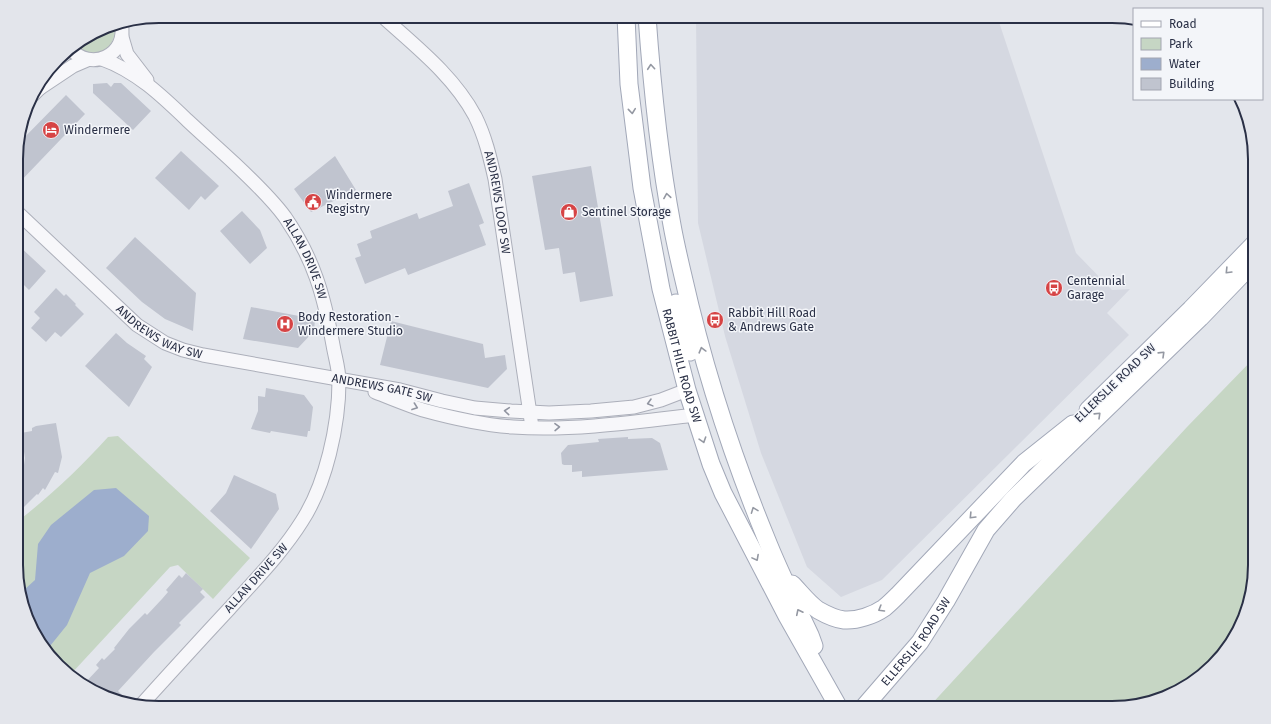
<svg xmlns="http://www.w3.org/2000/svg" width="1271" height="724" viewBox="0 0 1271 724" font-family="'Fira Sans',sans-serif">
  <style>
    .built { fill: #d5d8e1 }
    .green { fill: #c6d6c4 }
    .water { fill: #9daecd }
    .building { fill: #c0c4cf }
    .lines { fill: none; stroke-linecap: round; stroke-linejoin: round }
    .minor-casing { stroke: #acafba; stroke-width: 15 }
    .major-casing { stroke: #a2a8b8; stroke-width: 19 }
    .minor { stroke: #f7f7fa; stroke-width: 13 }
    .major { stroke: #fff; stroke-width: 17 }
    .oneway { stroke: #9498a2 }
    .oneway2 { stroke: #9094a0 }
    .labels { text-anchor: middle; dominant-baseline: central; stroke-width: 3; stroke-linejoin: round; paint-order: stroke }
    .poi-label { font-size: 12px; fill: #2a3046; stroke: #f3f5f9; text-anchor: start }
    .street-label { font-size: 12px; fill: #2a3046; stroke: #f3f5f9 }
    .rim { fill: none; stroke: #2a3046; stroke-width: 2 }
  </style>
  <rect width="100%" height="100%" fill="#e3e6ec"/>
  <path class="built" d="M696,16H997L1076,253L1112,290L1130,289L1107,313L1129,335L882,580L841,597L807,567L761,453L725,336L698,223Z"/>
  <path class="green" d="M115,25C118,49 91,65 76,44L104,27Z
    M1255,357V574L1236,637L1191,684L1121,708H928L1187,427Z
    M118,436L250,558L213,599L178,565L170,567L71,674L40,645L17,584V522C50,496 80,468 108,437Z"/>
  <path class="water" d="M116,488L149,516L148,531L124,556L90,573L67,625L46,651L40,645L20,590H24L35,580L38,544L51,525L94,490Z"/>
  <path class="building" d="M107,83L111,87L114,83H121L151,111L133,130L93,93V84Z
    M66,95L85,114L17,185V145Z
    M181,151L219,186L205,200L201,196L189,210L155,178Z
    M335,156L356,190L311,212L294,189Z
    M591,166L613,296L580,302L575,272L563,274L559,248L545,250L532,176Z
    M469,183L484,223L479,225L486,245L408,275L405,268L365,284L355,258L361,256L357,244L372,238L370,231L417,213L419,219L453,206L448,191Z
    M242,211L260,230L267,248L250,264L220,231Z
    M135,237L196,293L193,331L165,319L142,302L106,268Z
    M17,244L46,271L29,290L17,278Z
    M56,288L64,296L66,294L76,304L75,305L84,314L61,337L55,332L46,342L31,328L40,318L34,312Z
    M251,307L315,319L314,331L298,348L243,339Z
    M391,321L483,344L485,358L505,355L507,369L488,388L380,365Z
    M116,333L127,343L146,356L144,359L152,367L129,407L85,366Z
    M266,388L304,395L313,407L310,431H308L307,437L271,431L270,433L251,429L258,411V396L265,397Z
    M56,423L62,457L58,473L55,472L45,490L43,488L38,495L37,494L17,514V476L24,465L25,458L21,433L32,431V428L36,426Z
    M628,437V439L652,438L660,443L668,470L582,477V471L572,472V465H564L562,464L561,453L568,445L599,442L598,439Z
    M234,475L276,494L279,509L251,549L210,511L226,493Z
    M186,573L203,589L200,592L205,597L179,623L181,625L154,652L118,691L127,700L88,689L83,685L99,668L96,665L102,658L104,660L115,649L114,648L129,629L145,613L147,615L162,599L168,592L166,590L179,575L182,578Z"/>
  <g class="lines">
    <g class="minor-casing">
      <g id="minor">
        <path id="s1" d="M382,16C415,46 453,75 475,116C485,136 490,157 495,179L532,427"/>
        <path d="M122,37L127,54L147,80"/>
        <path d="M70,48C90,73 129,55 121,23"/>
        <path id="s2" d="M102,59C136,71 162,96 187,120C203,135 219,149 235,164C252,180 271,198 285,217C314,259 324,296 333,345C335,357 339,369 339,381C339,425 326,484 302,521C282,553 255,580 230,608C200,640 171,672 142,704"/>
        <path d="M40,88L73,66L87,60"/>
        <path d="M30,98L40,88L53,66"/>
        <path id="s3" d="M17,212L137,325L165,343L183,350L203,355L400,390L442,401L475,408L511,411L549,413L591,411L634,407L661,400L687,390"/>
        <path d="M375,392C391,398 407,405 423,410C452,418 483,425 513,427C573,431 636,422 695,415"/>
      </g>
    </g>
    <g class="major-casing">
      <g id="major">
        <path id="s4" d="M626,16L629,84L642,188L661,289L687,390L711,464L723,493L787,616L839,708"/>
        <path d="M647,16C652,86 659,156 672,225C675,242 679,259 683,276C703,365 731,453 766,538C779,571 795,603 810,635L814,646"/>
        <path d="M676,303L690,352"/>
        <path d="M1088,410L1191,309L1255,243"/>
        <path d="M792,584C800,592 808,603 818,610C825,614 835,619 844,620C857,621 874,615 884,608C889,604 894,599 898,595L1024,463L1073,424"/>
        <path id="s5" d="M863,708L920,642L946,601L986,530L1013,499L1200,318L1255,261"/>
      </g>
    </g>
    <use href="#minor" class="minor"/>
    <use href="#major" class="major"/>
  </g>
  <defs><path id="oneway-chevron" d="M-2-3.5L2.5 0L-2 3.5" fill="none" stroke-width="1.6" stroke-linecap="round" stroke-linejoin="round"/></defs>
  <g class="oneway">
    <use href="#oneway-chevron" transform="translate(651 67) rotate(-95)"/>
    <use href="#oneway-chevron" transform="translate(632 111) rotate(84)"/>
    <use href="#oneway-chevron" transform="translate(667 196) rotate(-99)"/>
    <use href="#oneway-chevron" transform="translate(1228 271) rotate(134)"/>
    <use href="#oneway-chevron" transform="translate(702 350) rotate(-105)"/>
    <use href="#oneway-chevron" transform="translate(1162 354) rotate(-44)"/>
    <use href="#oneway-chevron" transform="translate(1098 415) rotate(-44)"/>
    <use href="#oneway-chevron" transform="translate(703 440) rotate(72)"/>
    <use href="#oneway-chevron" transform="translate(754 510) rotate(-111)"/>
    <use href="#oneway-chevron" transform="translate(972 516) rotate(134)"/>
    <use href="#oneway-chevron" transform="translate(756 558) rotate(62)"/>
    <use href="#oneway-chevron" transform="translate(881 609) rotate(149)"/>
    <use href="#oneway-chevron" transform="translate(799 612) rotate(-116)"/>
  </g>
  <g class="oneway2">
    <use href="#oneway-chevron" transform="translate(650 403) rotate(165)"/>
    <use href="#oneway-chevron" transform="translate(415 407) rotate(20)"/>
    <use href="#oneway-chevron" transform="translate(507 411) rotate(-175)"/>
    <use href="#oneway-chevron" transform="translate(557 427) rotate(-1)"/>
  </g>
  <defs>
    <g id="hotel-disc" transform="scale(0.9)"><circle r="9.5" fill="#d64445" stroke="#f3f5f9"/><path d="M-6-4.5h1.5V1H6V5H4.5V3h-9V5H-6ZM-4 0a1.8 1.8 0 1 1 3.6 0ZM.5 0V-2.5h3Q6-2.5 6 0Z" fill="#fff"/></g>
    <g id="civic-disc" transform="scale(0.9)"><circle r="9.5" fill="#d64445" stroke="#f3f5f9"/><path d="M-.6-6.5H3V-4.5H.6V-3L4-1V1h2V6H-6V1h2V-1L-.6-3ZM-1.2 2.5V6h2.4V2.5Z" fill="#fff"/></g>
    <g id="shop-disc" transform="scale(0.9)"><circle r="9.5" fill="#d64445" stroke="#f3f5f9"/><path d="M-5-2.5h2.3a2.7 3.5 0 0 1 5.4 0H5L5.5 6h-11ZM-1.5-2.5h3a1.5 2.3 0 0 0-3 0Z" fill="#fff"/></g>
    <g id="bus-disc" transform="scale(0.9)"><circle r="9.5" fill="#d64445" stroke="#f3f5f9"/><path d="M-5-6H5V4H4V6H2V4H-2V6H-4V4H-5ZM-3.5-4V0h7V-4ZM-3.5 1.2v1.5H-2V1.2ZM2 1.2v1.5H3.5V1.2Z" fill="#fff"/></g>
    <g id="hospital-disc" transform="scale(0.9)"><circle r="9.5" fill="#d64445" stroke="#f3f5f9"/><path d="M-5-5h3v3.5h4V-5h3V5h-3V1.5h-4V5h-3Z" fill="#fff"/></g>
  </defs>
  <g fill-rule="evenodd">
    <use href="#hotel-disc" x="51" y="130"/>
    <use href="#civic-disc" x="313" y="202"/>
    <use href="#shop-disc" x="569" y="212"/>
    <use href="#bus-disc" x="1054" y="288"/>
    <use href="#bus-disc" x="715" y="320"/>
    <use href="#hospital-disc" x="285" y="324"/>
  </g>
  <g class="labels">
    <g class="poi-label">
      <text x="64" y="130">Windermere</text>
      <text x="326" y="195">Windermere<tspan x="326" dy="14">Registry</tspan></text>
      <text x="582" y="212">Sentinel Storage</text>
      <text x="1067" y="281">Centennial<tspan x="1067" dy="14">Garage</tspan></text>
      <text x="728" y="313">Rabbit Hill Road<tspan x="728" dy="14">&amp; Andrews Gate</tspan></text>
      <text x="298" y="317">Body Restoration -<tspan x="298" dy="14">Windermere Studio</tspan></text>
    </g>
    <g class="street-label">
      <text stroke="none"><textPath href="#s1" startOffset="227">ANDREWS LOOP SW</textPath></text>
      <text stroke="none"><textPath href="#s2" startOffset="290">ALLAN DRIVE SW</textPath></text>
      <text stroke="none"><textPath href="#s3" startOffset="188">ANDREWS WAY SW</textPath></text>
      <text stroke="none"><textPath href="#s4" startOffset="355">RABBIT HILL ROAD SW</textPath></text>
      <text transform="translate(1115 383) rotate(-44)">ELLERSLIE ROAD SW</text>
      <text stroke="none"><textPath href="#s3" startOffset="420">ANDREWS GATE SW</textPath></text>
      <text transform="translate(256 578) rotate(-48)">ALLAN DRIVE SW</text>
      <text stroke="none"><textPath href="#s5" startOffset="85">ELLERSLIE ROAD SW</textPath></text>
    </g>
  </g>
  <path d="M0 0H1271V724H0ZM159 23H1112A136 136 0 0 1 1248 159V565A136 136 0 0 1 1112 701H159A136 136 0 0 1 23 565V159A136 136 0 0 1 159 23Z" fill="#e3e5eb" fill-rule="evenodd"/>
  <path class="rim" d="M159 23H1112A136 136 0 0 1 1248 159V565A136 136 0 0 1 1112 701H159A136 136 0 0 1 23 565V159A136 136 0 0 1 159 23Z"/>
  <rect x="1133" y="8" width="130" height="92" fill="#f3f5f9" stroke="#a3a6b1"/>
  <rect x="1141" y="21" width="20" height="6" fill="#ffffff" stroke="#a3a6b1"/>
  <text x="1169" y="28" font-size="12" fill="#2a3046">Road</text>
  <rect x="1141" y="38" width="20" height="12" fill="#c6d6c4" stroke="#a3a6b1"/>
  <text x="1169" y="48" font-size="12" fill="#2a3046">Park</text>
  <rect x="1141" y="58" width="20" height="12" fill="#9daecd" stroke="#a3a6b1"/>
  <text x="1169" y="68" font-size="12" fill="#2a3046">Water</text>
  <rect x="1141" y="78" width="20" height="12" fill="#c0c4cf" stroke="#a3a6b1"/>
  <text x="1169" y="88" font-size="12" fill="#2a3046">Building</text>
</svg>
